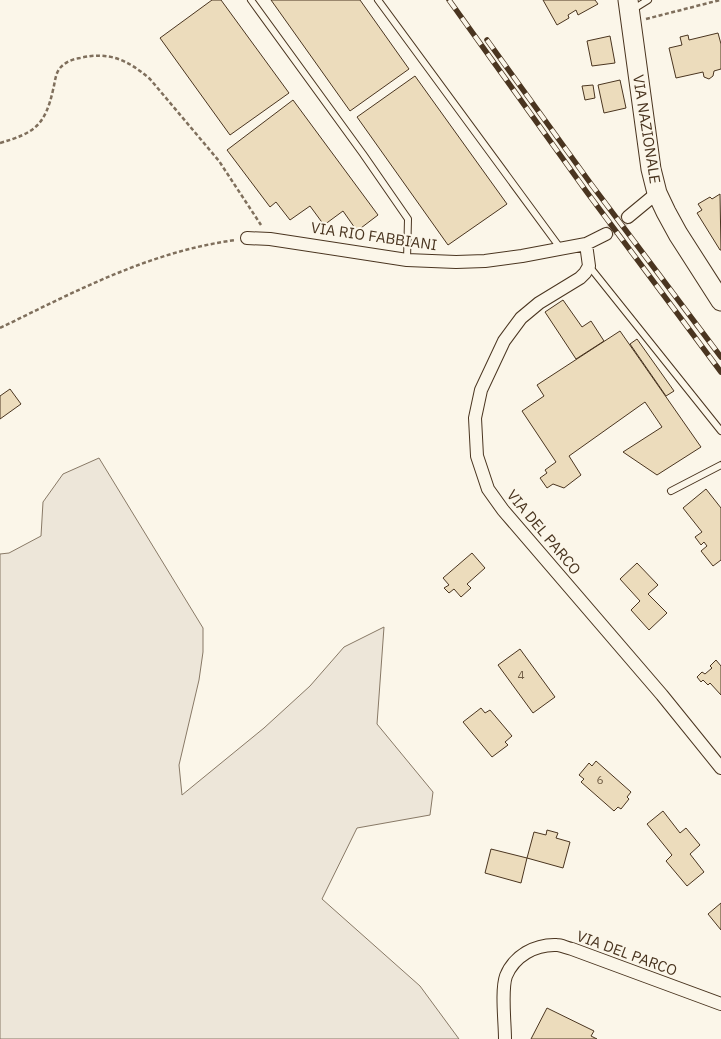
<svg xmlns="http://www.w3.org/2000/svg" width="721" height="1039" viewBox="0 0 721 1039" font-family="'IBM Plex Sans',sans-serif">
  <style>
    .green { fill: #ede6d9; stroke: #887966 }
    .building { fill: #ecdcbc; stroke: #4a3520 }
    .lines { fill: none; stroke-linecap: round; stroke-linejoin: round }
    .street-tunnel { stroke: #d8cfc1; stroke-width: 12; stroke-dasharray: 12 6; stroke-linecap: butt }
    .lane-casing { stroke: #4a3520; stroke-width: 8 }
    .street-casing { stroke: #4a3520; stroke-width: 14 }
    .secondary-casing { stroke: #4a3520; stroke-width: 21 }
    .path { stroke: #7f6f5c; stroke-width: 2.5; stroke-dasharray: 4 2.5; stroke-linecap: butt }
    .lane { stroke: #fbf6e9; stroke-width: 6 }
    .street { stroke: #fbf6e9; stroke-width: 12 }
    .secondary { stroke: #fbf6e9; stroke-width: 19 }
    .rail-casing { stroke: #4a3520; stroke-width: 5.5 }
    .rail { stroke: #fbf6e9; stroke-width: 4; stroke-dasharray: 11; stroke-linecap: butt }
    .labels { text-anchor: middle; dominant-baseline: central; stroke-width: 4; stroke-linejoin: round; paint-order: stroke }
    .number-label { font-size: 12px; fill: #725f47 }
    .street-label { font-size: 15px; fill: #4a3520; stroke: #fbf6e9 }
  </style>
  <rect width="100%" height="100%" fill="#fbf6e9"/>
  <path class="green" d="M99,458L203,628V652L199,680L179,765L182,795L264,728L310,686L344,647L384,627L377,724L433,792L430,815L357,828L322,899L420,986L459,1039H0V554L9,553L41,536L43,502L63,474Z"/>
  <path class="building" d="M212,0H221L289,93L230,135L160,38Z
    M271,0H360L409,69L350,111Z
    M543,0H595L598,4L578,15L576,10L568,15L569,18L557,25Z
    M718,33L721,44V69L714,71L713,76L709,79L704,77L703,72L676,78L669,48L682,45L680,37L688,35L689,40Z
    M610,36L615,63L592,66L587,41Z
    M415,76L507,204L448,245L357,117Z
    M620,80L626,108L604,113L598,85Z
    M593,85L595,98L585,100L582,86Z
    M293,100L378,215L357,231L343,211L324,225L310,206L290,220L276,202L270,207L227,150Z
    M720,194L721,250H720L697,213L702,210L698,204L710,197L712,199Z
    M563,300L582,327L591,321L604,341L576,359L545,312Z
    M620,331L701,447L657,475L623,452L662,427L645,402L569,456L581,475L564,488L553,484L547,488L540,478L547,473L545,470L556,462L522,411L544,396L537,385Z
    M637,339L674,391L666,396L630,344Z
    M10,389L21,404L0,419V396Z
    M706,489L721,508V560L713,566L701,551L707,546L704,542L701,545L695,537L702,532L683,508Z
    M472,553L485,568L467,584L471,588L461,597L454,589L449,593L444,588L449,585L443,578Z
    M637,563L658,585L648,594L667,613L649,630L631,610L640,601L620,579Z
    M520,649L555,697L533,713L498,665Z
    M716,660L721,666V695L710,683L708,685L703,680L701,682L697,677L702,672L705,674L712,668L710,666Z
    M481,708L485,713L490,710L512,736L505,742L508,745L492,757L463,722Z
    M596,761L631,792L627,797L629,799L621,809L618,807L614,811L581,782L584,779L579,775L589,763L592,766Z
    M663,811L680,833L686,828L700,845L690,854L704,872L687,886L666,861L672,855L647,824Z
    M547,830L558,833L556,838L570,842L563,868L527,858L534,832L546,835Z
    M491,849L527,858L521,883L485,873Z
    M721,903V930L708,914Z
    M547,1008L594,1031L591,1036L597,1039H531Z"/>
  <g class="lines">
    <path class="street-tunnel" d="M606,234L628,217"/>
    <g class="lane-casing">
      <path id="lane" d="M251,0L363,154L408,219L407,260
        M378,0L561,249
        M632,10L648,0
        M589,266L721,431
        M671,491L721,465"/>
    </g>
    <g class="street-casing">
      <path id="street" d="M628,217L657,193
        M247,238L270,239L407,260L456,262L485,261L522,256L586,244L606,234
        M586,244L589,266L585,273L580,278L539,303L521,318L504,341L481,390L475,418L477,456L488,489L503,510L662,695L721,768
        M505,1039C505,1023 501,990 506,976C514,956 535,944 557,945C561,945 567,948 572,949L721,1004"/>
    </g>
    <g class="secondary-casing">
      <path id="secondary" d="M628,0L651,169L657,193L666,212L678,234L721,301"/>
    </g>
    <path class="path" d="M646,19L720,0
      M0,143C34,133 45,126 53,90C55,83 55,74 60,68C65,62 73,59 80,58C109,51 128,60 150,79L219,161L261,225
      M0,328C76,291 151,251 236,240"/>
    <use href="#lane" class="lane"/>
    <use href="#street" class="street"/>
    <use href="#secondary" class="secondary"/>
    <g class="rail-casing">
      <path id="rail" d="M449,0L586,191L721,372
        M487,40L591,184L721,357"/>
    </g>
    <use href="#rail" class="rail"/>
  </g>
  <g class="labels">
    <g class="number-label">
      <text x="521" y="674">4</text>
      <text x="600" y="779">6</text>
    </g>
    <g class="street-label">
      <text transform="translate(647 129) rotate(81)">VIA NAZIONALE</text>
      <text transform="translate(374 236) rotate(8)">VIA RIO FABBIANI</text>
      <text transform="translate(544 532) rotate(50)">VIA DEL PARCO</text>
      <text transform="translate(627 953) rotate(20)">VIA DEL PARCO</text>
    </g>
  </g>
</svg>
